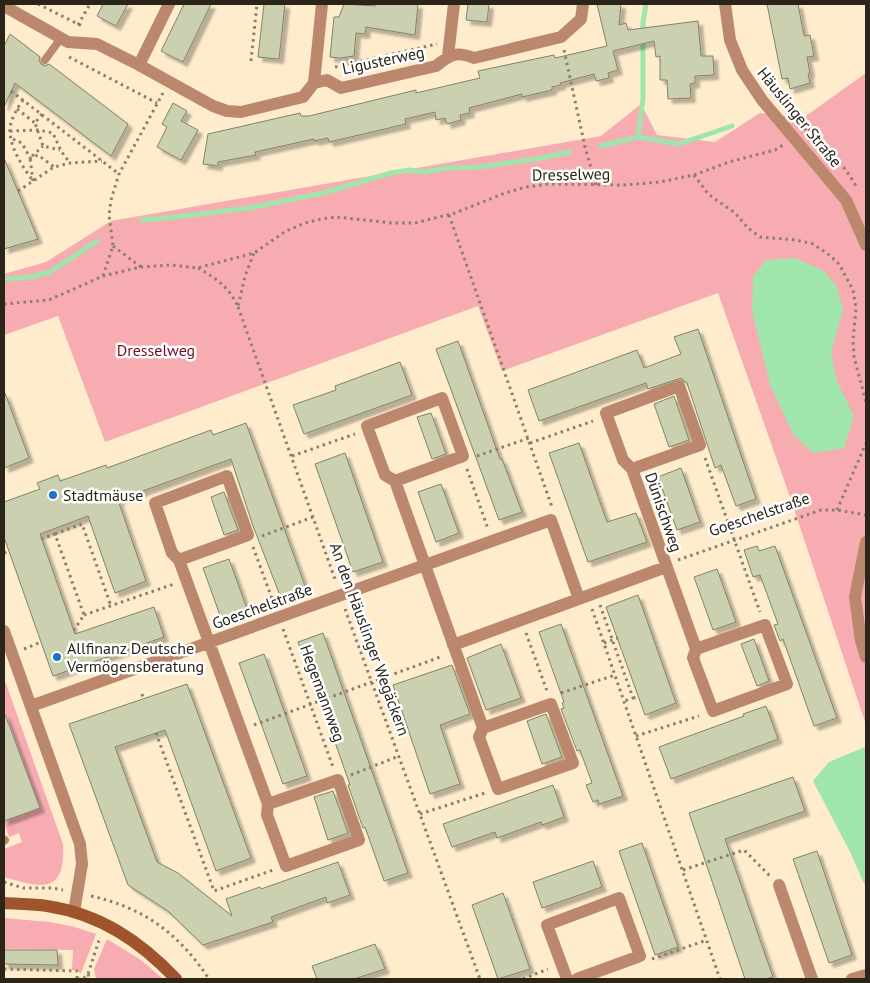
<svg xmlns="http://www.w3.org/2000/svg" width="870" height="983" viewBox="0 0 870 983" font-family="'PT Sans',sans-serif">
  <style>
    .green { fill: #f7acb1 }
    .water { fill: #9fe5ac }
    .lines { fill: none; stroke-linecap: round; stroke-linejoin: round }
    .stream { stroke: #9fe5ac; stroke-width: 5 }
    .building { fill: #cbd1b0; stroke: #7f8466; filter: url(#shadow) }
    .path { stroke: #8b7f6b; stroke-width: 3; stroke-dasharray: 2.5 4; stroke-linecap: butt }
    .lane { stroke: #bc886d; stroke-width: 8 }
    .street { stroke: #bc886d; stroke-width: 12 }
    .secondary { stroke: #9f542b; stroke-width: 12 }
    .poi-dot { fill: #1c73c1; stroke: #fff; stroke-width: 2 }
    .labels { text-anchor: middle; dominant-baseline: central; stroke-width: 5; stroke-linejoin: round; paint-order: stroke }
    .street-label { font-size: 16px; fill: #2b2419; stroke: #fff }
    .park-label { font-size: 16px; fill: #750c27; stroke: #fff }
    .poi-label { font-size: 16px; fill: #2b2419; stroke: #fff; text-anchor: start }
  </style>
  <defs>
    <filter id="shadow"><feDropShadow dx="4.5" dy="4.5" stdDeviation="1" flood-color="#0004"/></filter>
  </defs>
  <rect width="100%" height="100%" fill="#feeccd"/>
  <path class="green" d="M866,73V725L790,497L718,293L502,371L478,306L105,442L58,316L4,335V274L46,262L111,221L601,136L641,104L657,135L715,142L760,113L803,118Z
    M4,678L63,844C66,895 41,888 4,877V849L22,842L19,833L9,837L4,821L40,808L4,709Z
    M4,918L50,922L75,927L96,934L81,973H79V970H72L73,950L4,949Z
    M107,939L141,960L163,979H96L94,969Z"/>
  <path class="water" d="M795,258L824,271L836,285L843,309L831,353L837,381L854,416L844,448L813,453L793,434L770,385L752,311L753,276L766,260Z
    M865,747L866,748V888L851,854L813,781L829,762Z"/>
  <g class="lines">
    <path class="stream" d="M638,137L643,99V23L646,4
      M601,146L638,137L679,144L732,126
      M142,220L167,218L249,208L323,193L391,173L409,170L425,172L446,168L480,167L541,158L569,152
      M4,279L31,277L50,272L97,241"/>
  </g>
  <path class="building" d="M103,4H128L116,26L97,16Z
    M184,4H211L183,62L161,51Z
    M264,4H285L279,59L258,57Z
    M344,4L375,6V4H418L415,35L366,27L365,34L356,33L354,56L340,58L330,57L334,17H339Z
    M468,4H489L487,22L466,20Z
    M597,4H621L619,25L626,23L628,30L698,21L701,56H713L714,75L695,76V83L690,84L691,98L668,99L667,80H660V56L656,57L654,41L613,51L618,70L608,73L609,78L596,81L594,74L560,83L561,85L552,87V90L522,97V94L469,108L470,113L460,115L461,120L447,124L445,118L436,120L435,112L405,119L406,124L329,142L328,138L314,141V139L255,152L256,155L218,162V166L203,164L208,134L300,113L301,116H309L416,90V93L480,78L478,71L554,55L555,58L607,46Z
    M767,4H798L804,36L810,35L814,56L807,57L810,73L808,74L810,83L790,89L788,78L782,79Z
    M10,34L40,57L39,60L41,64L45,66L49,64L128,124L111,156L15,83L4,107V46Z
    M173,103L187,111L181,121L198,130L181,160L157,147L167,127L162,124Z
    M4,158L38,239L4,249Z
    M698,329L756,499L736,506L721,465L715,468L687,383L681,378L648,389L646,383L539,421L528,390L637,350L644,368L681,354L674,337Z
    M458,341L500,459H502L522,512L499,520L436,349Z
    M400,362L412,395L304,434L293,405L336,390L335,386Z
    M4,393H5L29,458L4,468Z
    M674,396L689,440L669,447L654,404Z
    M431,413L446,454L432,459L417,417Z
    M246,423L306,589L281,598L253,526L231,459L118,500L146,581L115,593L88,516L40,534L75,634L154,607L164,637L53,676L4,537V502L40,489L37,483L58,475L60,481L106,465L107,468L211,430L213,435Z
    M579,443L607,522L636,513L647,542L588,562L549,453Z
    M345,453L383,562L353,572L315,464Z
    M681,468L700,522L677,530L658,477Z
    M441,484L459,533L436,542L418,492Z
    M224,492L238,530L224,535L211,497Z
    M757,546L759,551L775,546L837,718L814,726L783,639L780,641L774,625L778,624L760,575L753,577L744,550Z
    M229,559L247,609L221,618L203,568Z
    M717,569L736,622L713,630L694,577Z
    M638,595L676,703L645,715L606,607Z
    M561,624L623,796L599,804L598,800L593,802L586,785L592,783L580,750L577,751L561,709L564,708L562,703L564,702L539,632Z
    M323,633L408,873L384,881L365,827L363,828L348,785H350L349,782L317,691H315L298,642Z
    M754,639L769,681L757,686L741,644Z
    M501,644L521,698L486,710L467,658Z
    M264,654L307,776L283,784L239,663Z
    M452,665L470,714L440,725L460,784L430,794L393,685Z
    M187,684L251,858L216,871L165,730L115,747L157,862L178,873L232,916L226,899L260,887L261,889L338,862L350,895L327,903L326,897L271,917L273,922L203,945L168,911L128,885L69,724Z
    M766,706L778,739L671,779L659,747L744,716L743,714Z
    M4,714H5L40,808L4,821Z
    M546,714L562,757L542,764L527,721Z
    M793,777L805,811L725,839L773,977L765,979H745L689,813Z
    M553,785L564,817L542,825L541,822L497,838L495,832L452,847L443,824Z
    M333,791L348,833L328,840L314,797Z
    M642,843L678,947L655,955L619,851Z
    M817,851L852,955L829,963L793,859Z
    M593,861L602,887L542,908L533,882Z
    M503,893L530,969L498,979L472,905Z
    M375,944L385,969L354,979H317L312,966Z
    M4,950H57L58,965L4,964Z"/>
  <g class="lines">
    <path class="path" d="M38,4L84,27
      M387,5V4
      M78,25L90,4
      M564,50L585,147L596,185
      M69,57L157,103
      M251,61L257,4
      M335,67L437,44
      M11,91L119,174
      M23,100C17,108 9,122 10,132C11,150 23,167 33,181
      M17,109L35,123
      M42,114L35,123L43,146L60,150
      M804,130L807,127C825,146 845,165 857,188
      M10,131L38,130L53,133L61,151L70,163
      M13,139L22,143L30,158L38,155L54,167
      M694,175L708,194L735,213L748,228L760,237L796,240L813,244L827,253L839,264L853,290L856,308L853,341L854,357L866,402
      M33,181L30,158L43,146
      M18,191L54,167L70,163L102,161
      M449,215L552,507
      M113,246L141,267
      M198,268C216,278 229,287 238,307L245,276L254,253
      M103,276L113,246L109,215L111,200L119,174L163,93
      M4,304L49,300L103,276L141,267L170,265L197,268L243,256L254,253L286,231L305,223L321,219L336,217L392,223H415L455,213L505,193L526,187L549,184L623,185L660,182L694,175L729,162L775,150L783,145
      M238,307L336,582
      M530,443L593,421
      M292,456L355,434
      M477,456L529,438
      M705,458L760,612
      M467,469L488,529
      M837,510L866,443
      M55,534L82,524L111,606
      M262,536L313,517
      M41,539L55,534L84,615L74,630
      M253,547L274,604
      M4,553L9,551
      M678,560L821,510H837L866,515
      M600,605L633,698L624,701
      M345,609L480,979
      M592,609L720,979
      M84,615L174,584
      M283,629L333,767
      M526,633L547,691
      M604,643L618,638
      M24,649L41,642
      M561,693L615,675
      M142,694L143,698
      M633,698L638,697
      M254,725L443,656
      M156,733L214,891L273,870
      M636,736L699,716
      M351,775L399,756
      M420,814L485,793
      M683,870L744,850L770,876
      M4,882L23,888H52L63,890
      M91,896C145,908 179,934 209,979
      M652,959L707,940
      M4,969L77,971V979
      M88,974L90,979
      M77,979L84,978L88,974L100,937
      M523,979L548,969"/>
    <path class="lane" d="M45,60L61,38
      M4,841L5,840"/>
    <path class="street" d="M725,4L730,40L742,70L762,100L846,200L866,245
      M4,6L68,42L97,44L139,65L213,106L227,111L241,112L303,97L314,83L327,80L341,88L436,66C451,54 456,51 474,58L561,37L581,19L583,4
      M448,56L454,4
      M139,65L169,4
      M314,83L322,4
      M632,469L700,445L679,386L606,413L623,460L632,469L696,649L693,658L713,711L787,684L765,625L696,649
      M395,481L463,456L442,398L367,426L385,475L395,481L483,728L479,737L498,789L573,763L551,704L483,728
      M866,542L855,597L861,641L866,657
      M179,560L248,535L227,476L155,503L172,553L179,560L268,804L267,815L286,866L359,840L338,780L268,804
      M4,631L80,844L82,864L74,912
      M453,645L666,567
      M31,706L551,520L579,599
      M779,885L812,979
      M567,979L547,925L619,898L640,956L577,979
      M852,979L866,975"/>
    <path class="secondary" d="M4,903C18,904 33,904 47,906C100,914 140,941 176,979"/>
  </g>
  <g class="poi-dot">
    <circle cx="53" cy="495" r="5"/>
    <circle cx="57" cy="657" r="5"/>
  </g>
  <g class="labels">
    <g class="street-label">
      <text transform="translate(383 60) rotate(-12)">Ligusterweg</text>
      <text transform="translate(800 117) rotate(51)">Häuslinger Straße</text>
      <text transform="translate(571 174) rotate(-1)">Dresselweg</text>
      <text transform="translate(664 512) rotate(71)">Dünischweg</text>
      <text transform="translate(759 514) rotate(-19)">Goeschelstraße</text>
      <text transform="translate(262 606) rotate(-20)">Goeschelstraße</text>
      <text transform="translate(370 639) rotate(70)">An den Häuslinger Wegäckern</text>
      <text transform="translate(323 693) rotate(70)">Hegemannweg</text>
    </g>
    <g class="park-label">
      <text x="156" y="350">Dresselweg</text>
    </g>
    <g class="poi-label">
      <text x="63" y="495">Stadtmäuse</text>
      <text x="67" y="648">Allfinanz Deutsche<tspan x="67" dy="18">Vermögensberatung</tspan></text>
    </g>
  </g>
  <rect width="870" height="983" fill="none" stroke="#2b2419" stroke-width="10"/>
</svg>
